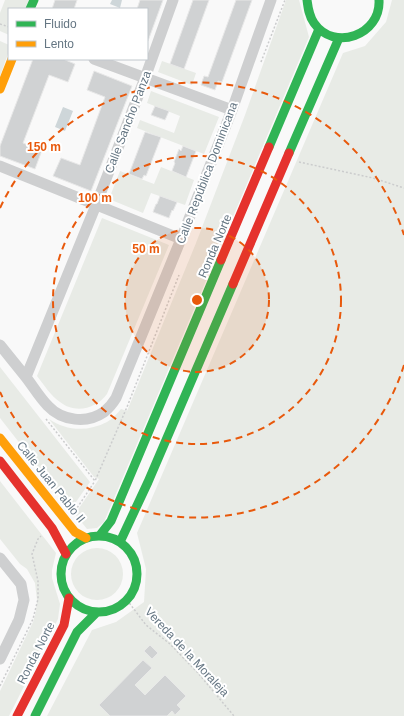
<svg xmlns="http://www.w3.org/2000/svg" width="404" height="716" viewBox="0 0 404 716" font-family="Helvetica,sans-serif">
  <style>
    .green { fill: #e8ebe6 }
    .water { fill: #ced6d9 }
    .building { fill: #d0d2d3; stroke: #e8e8e8 }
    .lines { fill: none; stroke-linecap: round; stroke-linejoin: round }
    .path { stroke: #cbcccd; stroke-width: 1.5; stroke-dasharray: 2 2; stroke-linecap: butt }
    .street { stroke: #cecfd0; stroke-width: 11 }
    .fast { stroke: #30b455; stroke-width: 9 }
    .slow { stroke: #ff9f0a; stroke-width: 9 }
    .jam { stroke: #e5322d; stroke-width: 9 }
    .ring { fill: none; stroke: #e8590c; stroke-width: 2; stroke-dasharray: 7 5 }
    .labels { text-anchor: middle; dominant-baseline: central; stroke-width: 4; stroke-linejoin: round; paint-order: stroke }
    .street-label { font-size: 12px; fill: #657683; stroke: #fff }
    .centre { fill: #e8590c; stroke: #fff; stroke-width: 2 }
    .ring-label { font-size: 12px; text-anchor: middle; font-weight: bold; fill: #e8590c; stroke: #fff; stroke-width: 4; stroke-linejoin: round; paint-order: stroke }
  </style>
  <rect width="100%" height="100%" fill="#f9f9f9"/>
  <path class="green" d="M5,0H29L25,9H9V35L0,31V13Z
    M286,0H299L309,37L104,522L97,528L87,529L75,514L99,479L94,477L49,419C66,431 88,432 107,422C112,419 117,414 121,409L127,411L196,243L245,115Z
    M392,0H404V716H47L92,630L116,622L144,602L146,569L137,533L343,53L365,46L386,22Z
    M0,41L9,45V51L0,76Z
    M162,61L196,73L192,85L158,72Z
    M151,91L219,117L204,154L137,128L140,120L174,133L180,116L147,103Z
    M161,167L194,180L185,205L151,193L143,213L109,199L120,171L154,184Z
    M102,218L169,245L107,394C96,409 75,414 60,402C51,396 44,385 37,376Z
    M0,367L90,482L71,509L0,418Z
    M0,481L56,553L52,570V578L60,604L58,619L9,716H0V691L33,622L36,611L37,600L35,583L27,569L20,564L0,539Z
    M71 574a26 26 0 1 1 52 0a26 26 0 1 1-52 0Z"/>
  <path class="water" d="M112,0H122L120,8L110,4Z
    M63,107L73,111L65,131L55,127Z"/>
  <path class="building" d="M55,0H77L74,9H52Z
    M140,0H163L148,41H147V9H137Z
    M193,0H209L184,69L170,64Z
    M236,0H252L222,82L218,81L215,90L201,85L204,76L208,77Z
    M33,59H63L75,64L68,82L49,75L23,143L42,150L35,169L0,156V146Z
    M94,71L132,86L91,191L53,176L61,158L80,165L105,97L87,90Z
    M155,106L169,111L165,120L151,115Z
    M145,132L161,137L146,176L144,175L142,179L129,174Z
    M183,146L196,151L186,177L172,171L175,163L174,162L179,149L181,151Z
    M160,196L177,202L173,211L172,210L169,218L153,212L156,204H157Z
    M150,645L158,653L152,659L144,651Z
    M143,660L152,668L135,685L145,695L165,675L186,696L177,705L181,709L175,715L172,711L167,716H110L99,705Z"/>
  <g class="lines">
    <path class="path" d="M0,24L9,27
      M261,62L285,0
      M299,162L373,178L404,188
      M46,419L95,481L127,407L179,275
      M75,511L95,481
      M127,600L146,625L170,644L198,673L234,716
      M0,686L33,619L38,599V581L32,554L38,539L41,536"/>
    <path class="street" d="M94,59L232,110
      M0,166L181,239
      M0,345C8,355 17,366 25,376C33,386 39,397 48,406C62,421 87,424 104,412C109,408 113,403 116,398L181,239L232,110L271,0
      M26,377L96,205L145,78L173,0
      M0,558L21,584L24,600L19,620L0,659"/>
    <path class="fast" d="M307,0C308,8 309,16 314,23C334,52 381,35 379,0
      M30,9L34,0
      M269,147L319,29
      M289,153L339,38
      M100,535L111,521L221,260
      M61 574a38 38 0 1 1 76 0a38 38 0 1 1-76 0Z
      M120,542L148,482L233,284
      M35,716L77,632L97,612"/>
    <path class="slow" d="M0,89L12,59
      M0,438L75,532L86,538"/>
    <path class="jam" d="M221,260L269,147
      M233,284L289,153
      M0,461L52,528L66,554
      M17,716L64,625L69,598"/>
  </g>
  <circle cx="197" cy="300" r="72" fill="#e8590c" fill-opacity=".12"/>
  <g class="ring">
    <circle cx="197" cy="300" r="72"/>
    <circle cx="197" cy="300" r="144"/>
    <path d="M404 365A217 217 0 0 1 0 392M0 208A217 217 0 0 1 404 235"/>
  </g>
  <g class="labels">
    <g class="street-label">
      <text transform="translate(128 122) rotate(-69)">Calle Sancho Panza</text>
      <text transform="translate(207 173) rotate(-69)">Calle República Dominicana</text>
      <text transform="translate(215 246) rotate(-67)">Ronda Norte</text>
      <text transform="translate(51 482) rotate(51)">Calle Juan Pablo II</text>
      <text transform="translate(187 652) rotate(47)">Vereda de la Moraleja</text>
      <text transform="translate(36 653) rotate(-63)">Ronda Norte</text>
    </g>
  </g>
  <circle cx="197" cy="300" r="6" class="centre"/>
  <g class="ring-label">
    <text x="44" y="151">150 m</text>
    <text x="95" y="202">100 m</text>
    <text x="146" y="253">50 m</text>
  </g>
  <rect x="8" y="8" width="140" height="52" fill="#ffffff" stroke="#c1c8cd"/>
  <rect x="16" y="21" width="20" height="6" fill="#30b455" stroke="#c1c8cd"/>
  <text x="44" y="28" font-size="12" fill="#657683">Fluido</text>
  <rect x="16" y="41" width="20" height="6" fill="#ff9f0a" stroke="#c1c8cd"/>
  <text x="44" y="48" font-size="12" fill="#657683">Lento</text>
</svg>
